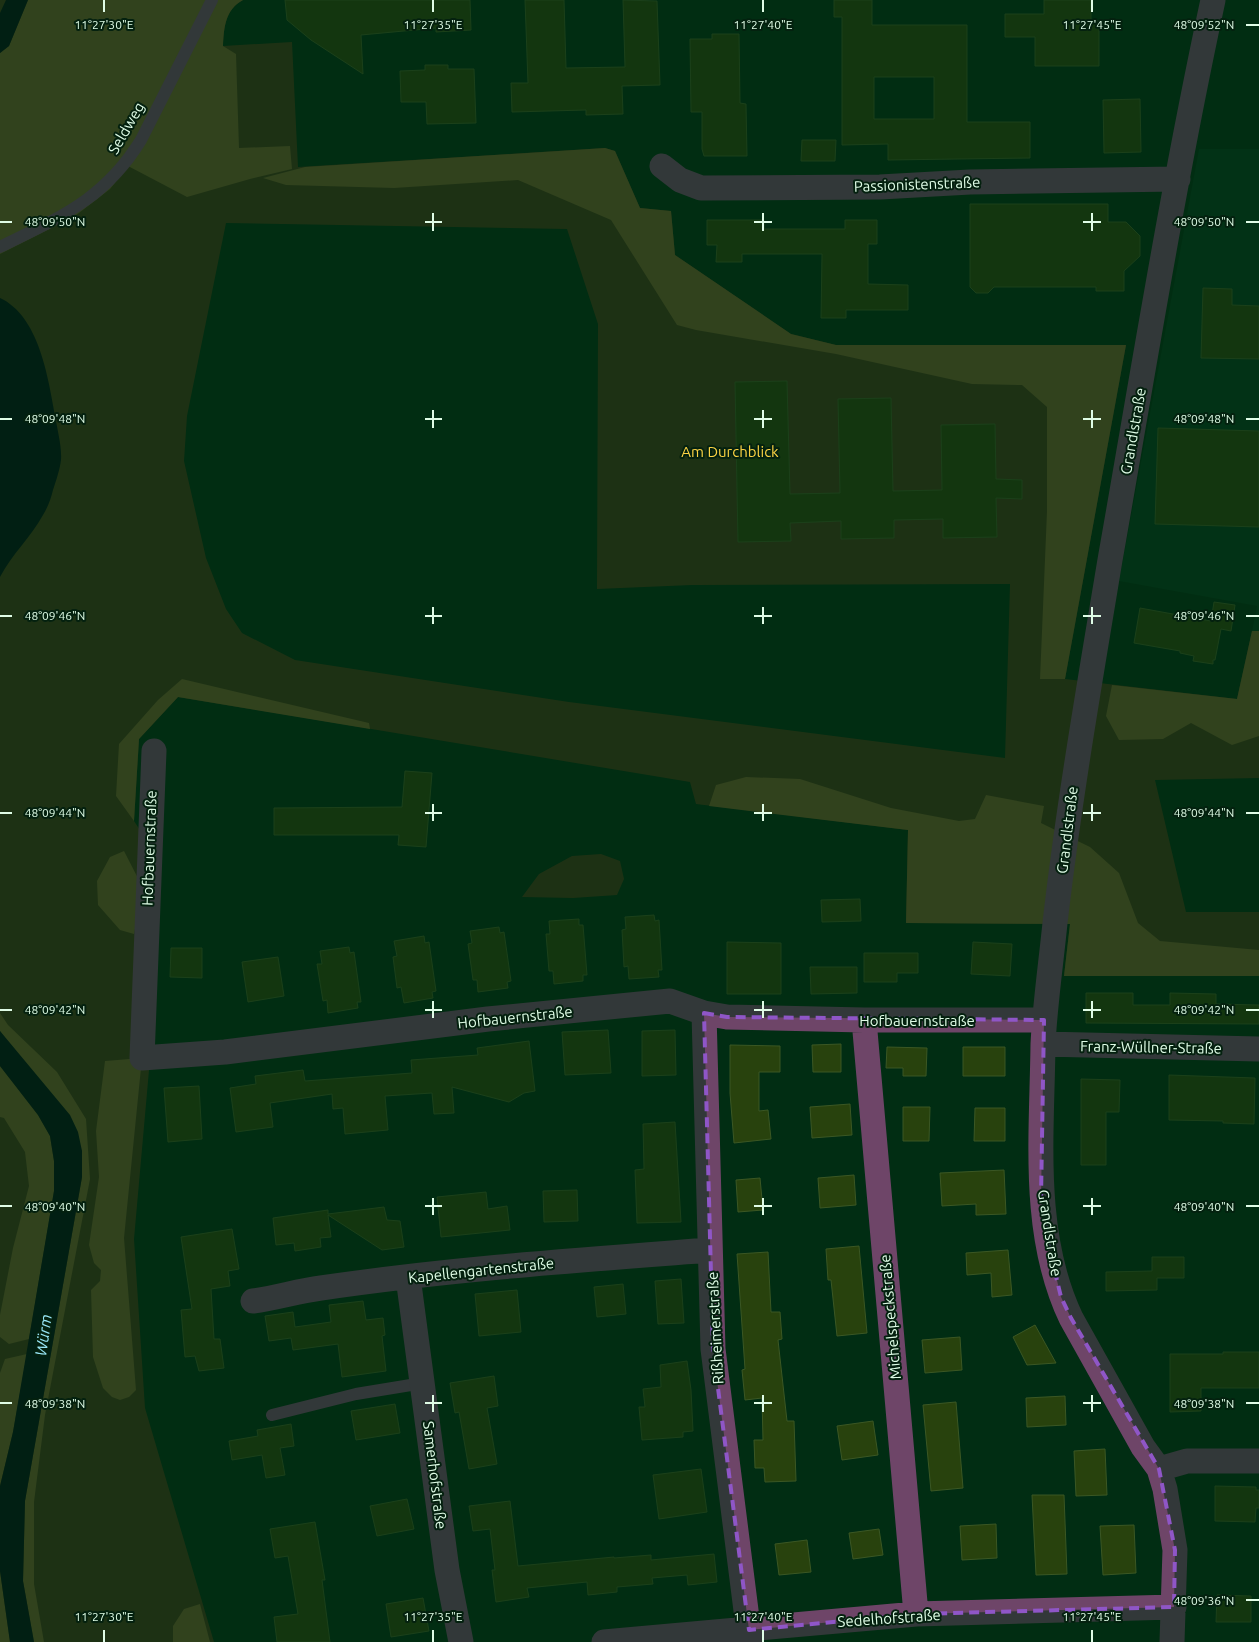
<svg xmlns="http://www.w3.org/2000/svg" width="1259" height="1642" viewBox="0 0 1259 1642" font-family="Ubuntu,sans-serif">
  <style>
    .built { fill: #04381b }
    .green { fill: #3f3617; fill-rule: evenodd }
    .forest { fill: #6a5b2c }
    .water { fill: #000f14 }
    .building { fill: #28420d; stroke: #3b5724; fill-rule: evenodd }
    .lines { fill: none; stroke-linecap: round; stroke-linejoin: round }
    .lane { stroke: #6e4568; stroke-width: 12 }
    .street { stroke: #6e4568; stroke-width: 25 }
    .marked { fill: none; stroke: #8f56c7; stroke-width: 4; stroke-dasharray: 10 6; stroke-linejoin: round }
    .ticks { fill: none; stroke: #dffce6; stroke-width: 2 }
    .labels { text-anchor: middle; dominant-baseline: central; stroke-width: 4; stroke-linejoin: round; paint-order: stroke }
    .street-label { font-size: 15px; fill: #dffce6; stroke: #04210f }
    .park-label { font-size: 15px; fill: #fdd444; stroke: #04210f }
    .water-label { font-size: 16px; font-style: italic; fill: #98e6f7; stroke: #04210f }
    .ticks-label { font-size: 12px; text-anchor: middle; fill: #dffce6; stroke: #04210f; stroke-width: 4; stroke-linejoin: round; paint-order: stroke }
  </style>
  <rect width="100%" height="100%" fill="#012d13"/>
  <path class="built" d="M1199,149H1259V631H1252L1257,606L1119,581Z"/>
  <path class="green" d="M0,0H243C225,10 224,27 223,46L292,42L298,167L605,148L615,151L640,208L671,211L675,255L791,334L836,345H1126L1065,679L1237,699L1252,631H1259V778L1155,780L1186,912H1259V976H1064L1070,924L906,923L908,830L696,804L690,782L178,697L139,739L134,821L159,859L150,1059L134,1239L145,1408L214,1642H0ZM226,223L567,229L598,324L597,589L692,585L1010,584L1005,758L569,702L295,660L242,633L226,609L206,558L184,461L187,416Z
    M601,854L620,861L624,879L617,895L573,898L522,897L539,874L572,856Z"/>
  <path class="forest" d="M28,0H243C225,10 224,27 223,46L236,54L239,148L290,146L292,169L250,179L187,197L128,166L110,189L75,216L0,254V53L9,46Z
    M605,148L615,151L640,208L671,211L675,255L791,334L836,345H1126L1065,679H1040L1047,511V407L1022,385L972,384L836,354L696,330L677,325L611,220L518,180L394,188L286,185L263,178L305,167Z
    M1252,631H1259V736L1232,745L1191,723L1163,739L1119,740L1106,716L1112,685L1237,699Z
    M182,679L369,723L370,729L178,697L139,739L134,821L116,796L119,744L158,700Z
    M746,777L800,779L891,808L959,821L975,819L986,795L1044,806L1041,823L1090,847L1119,873L1138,923L1160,941L1259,950V976H1064L1070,924L906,923L908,830L709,806L716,785Z
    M124,851L143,888L134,934L120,930L98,905L97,881L110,857Z
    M0,1013L8,1025L57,1072L86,1119L90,1179L45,1415L34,1502V1584L44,1642H34L23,1581L25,1501L82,1177V1151L0,1031Z
    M142,1058L124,1238L136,1390L129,1397L120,1400L112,1397L103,1388L93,1357L91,1290L100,1281L101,1270L94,1263L89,1245L99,1177L96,1131L105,1061Z
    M0,1066L38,1115L50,1136L54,1161V1191L29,1339L9,1344L0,1337V1315L13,1248L29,1186L25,1152L4,1118L0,1117Z
    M27,1354L13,1432L0,1486V1373L5,1359Z
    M0,1571L10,1642H0Z
    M200,1604L210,1642H173V1626L184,1609Z"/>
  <path class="water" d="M6,0H28L9,46L0,53V13Z
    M0,298C39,316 48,377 55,415C57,429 62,446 61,460C60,469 56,481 53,490C51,498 48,507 43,515C31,537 12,554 0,577Z
    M0,1031L70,1115L78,1132L82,1151V1177L25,1501L23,1581L34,1642H10L0,1571V1486L13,1432L54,1191V1161L50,1136L38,1115L0,1066Z"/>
  <path class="building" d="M285,0H470L471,30L436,32V28L361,35L363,74L311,40L287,20Z
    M525,0H564L566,68L625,67L623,0L657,1L660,85L622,86L623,114L586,115V110L512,112L511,83H528Z
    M834,0H872V25H967V122H1030V158L888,160V144L842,145V17H834ZM874,77H934V119H874Z
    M1044,0H1091V21H1099V66H1035V37H1005V14H1044Z
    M712,34H739L740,103L746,104L747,156H704L702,149V112H691L690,39H712Z
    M425,65H448V69H474L476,123L427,124L426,102H401L400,71L425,70Z
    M1140,99L1141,152L1104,153L1103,100Z
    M802,140H836L835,161H801Z
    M970,204H1108V222H1126L1140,236V256L1124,271V291H1096V287H994L988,293H976L970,287Z
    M707,220H764V229H845V220H877V244H868V284L908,285V310H846V318H821L822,254H742V262H716L717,245H707Z
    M1203,288L1232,289V305L1259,306V359L1201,358Z
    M787,381L790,494L840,493L838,399L891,398L893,491L942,490L941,425L995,424L996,479L1022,480V499L996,498L997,537L943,538V519L894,520V538L841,539V521L790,523L791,541L738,542L735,382Z
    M1158,428L1259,431V527L1155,524Z
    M1214,602L1235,605L1231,631L1221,629L1215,660H1213V664L1193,661L1194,656L1180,653V651L1134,643L1140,608L1211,621Z
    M405,771L432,773L426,847L398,845L399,835H274V808L402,807Z
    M860,899L861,921L822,922L821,900Z
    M654,915L655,921L659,920L662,970H658L659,977L629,979L628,966L624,967L622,930L626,929L625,917Z
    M579,919V925H583L587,975H583V981L554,984L553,971H549L546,934H550L549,921Z
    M499,927L500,933L504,932L511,981L507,982L508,988L478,992L477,980H473L468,944L472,943L470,931Z
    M424,936L425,943L429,942L436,991L432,992L433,998L404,1003L401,987L397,988L393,957L397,956L394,941Z
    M727,942L781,943V994H727Z
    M973,942L1012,944L1010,976L971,974Z
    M349,947L350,953L354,952L361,1002H357L358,1008L328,1013L327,1000L323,1001L317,964H322L320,951Z
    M171,948H202V978L170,977Z
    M864,953H918V973H897V982H864Z
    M278,957L284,996L248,1002L242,962Z
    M810,967H857V993L811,994Z
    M1086,993H1133V1005H1170V993L1216,994V1004L1259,1005V1024L1086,1023Z
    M608,1030L611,1073L565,1075L562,1032Z
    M675,1030L676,1075L642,1076V1031Z
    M529,1041L535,1091L524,1093L509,1102L452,1087L454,1113L434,1114L432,1093L385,1096L388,1130L345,1134L343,1108L333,1109L332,1094L270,1103L273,1127L236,1132L230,1088L256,1084L255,1076L303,1070L305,1081L412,1073L411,1060L478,1055L477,1048Z
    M841,1044V1072H813L812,1045Z
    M730,1045L780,1046V1072H759V1111L768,1110L771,1139L734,1143L730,1093Z
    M887,1047L927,1048L926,1076H903V1068H886Z
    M963,1047H1005V1076H963Z
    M1169,1075L1255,1078L1254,1124L1223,1123V1121L1169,1120Z
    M1081,1079L1120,1080L1119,1112H1106V1165H1081Z
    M199,1086L202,1139L168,1142L164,1088Z
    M850,1104L852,1135L812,1138L810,1107Z
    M903,1107H930L929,1141H903Z
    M975,1108H1005V1141H974Z
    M675,1122L681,1222L637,1223L635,1170L644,1169L643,1124Z
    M1004,1170L1006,1214L976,1215V1204L942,1206L940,1173Z
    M854,1175L856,1205L820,1208L818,1178Z
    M760,1178L763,1210L738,1212L736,1180Z
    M577,1190L578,1221L544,1222L543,1191Z
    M486,1192L488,1209L507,1206L510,1230L441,1237L437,1197Z
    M384,1207L387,1220L400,1221L404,1247L382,1250L328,1215L331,1237L320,1238L321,1247L295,1251L294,1243L276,1245L273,1218L328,1210V1214Z
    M232,1229L239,1269L228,1271L230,1286L211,1289L214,1339H220L224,1368L199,1371L195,1356L185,1357L181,1310L192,1309L181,1237Z
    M859,1246L867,1333L837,1336L831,1280H828L826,1249Z
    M1008,1250L1012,1295L992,1297L991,1273L967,1275L966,1253Z
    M768,1252L771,1312H780L782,1339L778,1340L787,1421H794L796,1481L765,1482L764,1468H755L754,1440H763L762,1398L745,1400L742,1370L745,1369L737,1254Z
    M1152,1257H1184V1278H1157V1290L1106,1291V1272L1152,1271Z
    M681,1279L684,1323L658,1324L655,1281Z
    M623,1284L626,1314L597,1317L594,1287Z
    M517,1290L521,1332L479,1336L475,1294Z
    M363,1301L366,1320L383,1318L385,1335L382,1336L386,1371L342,1377L338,1344L293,1350L291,1338L269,1341L265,1316L293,1312L295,1327L331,1322L329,1305Z
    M1035,1325L1056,1363L1027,1365L1013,1337Z
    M960,1337L962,1370L925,1373L922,1340Z
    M1223,1352H1259V1388H1201V1411L1170,1412V1354H1223Z
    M687,1361L691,1390L693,1431L683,1432V1437L642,1440L639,1407H645L643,1389L661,1387L660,1365Z
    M494,1376L498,1406L487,1408L497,1464L469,1469L459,1412L455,1413L450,1383Z
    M1065,1396L1066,1425L1027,1427L1026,1398Z
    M956,1402L963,1488L931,1491L923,1405Z
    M395,1404L400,1433L356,1440L351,1411Z
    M873,1421L878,1455L842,1460L837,1426Z
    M291,1424L294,1446L280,1448L285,1475L266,1478L262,1455L232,1460L229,1441L258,1436L257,1430Z
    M1105,1449L1107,1495L1076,1496L1074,1451Z
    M701,1469L707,1512L659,1519L653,1475Z
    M1215,1486L1256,1487V1490H1259V1508H1256L1255,1522L1215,1521Z
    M1032,1495H1064L1067,1574L1036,1575Z
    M407,1499L414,1529L377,1536L370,1506Z
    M510,1501L518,1566L614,1557V1558L651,1555V1560L714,1554L717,1582L688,1585L687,1575L652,1578L653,1584L617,1587V1592L588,1595L587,1582L527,1588L529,1597L496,1602L492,1570H495L490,1529L473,1531L469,1506Z
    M315,1522L325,1580H322L330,1642H277L274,1617L298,1614L288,1556L275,1558L270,1529Z
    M996,1524L997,1558L962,1560L960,1526Z
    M1134,1525L1136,1573L1103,1575L1100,1526Z
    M879,1529L883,1555L853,1559L849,1533Z
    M807,1540L811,1572L779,1575L775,1544Z
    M1217,1595L1251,1596V1622H1216Z
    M423,1598L429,1631L391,1637L386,1604Z"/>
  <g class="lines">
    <path class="lane" d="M0,247C60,217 104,200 141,140L212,0
      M272,1415L356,1394L423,1383"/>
    <path class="street" d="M662,166L680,180L701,188L880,187L970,182L1178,179
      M154,751L142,1058L225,1052L488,1019L670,1001L704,1013L727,1017L864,1020H1044
      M704,1013L713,1349L750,1642
      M864,1020L916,1614
      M1043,1044L1259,1049
      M408,1277L447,1570L461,1642
      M253,1301C276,1298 298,1291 321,1288C450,1269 580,1260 710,1250
      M1159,1469L1187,1461H1259
      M604,1642L916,1614L1174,1607
      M1172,1642L1175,1550L1165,1489L1159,1469L1143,1447L1071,1318C1031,1234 1042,1136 1043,1044C1045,1004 1051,963 1055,923C1069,801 1090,681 1110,560C1143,373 1173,185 1213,0"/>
  </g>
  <path d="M0 0H1259V1642H0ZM704,1013L727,1017L1044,1020L1041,1198L1048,1243L1061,1297L1071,1318L1159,1469L1175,1550L1174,1607L916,1614L749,1630L713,1349Z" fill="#012d13" fill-opacity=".55" fill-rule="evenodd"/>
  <path class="marked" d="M704,1013L727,1017L1044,1020L1041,1198L1048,1243L1061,1297L1071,1318L1159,1469L1175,1550L1174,1607L916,1614L749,1630L713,1349Z"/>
  <path class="ticks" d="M104,0V12M433,0V12M763,0V12M1092,0V12M1246,25H1259M433,213V231M763,213V231M1092,213V231M0,222H12M425,222H442M754,222H772M1083,222H1101M1246,222H1259M433,410V428M763,410V428M1092,410V428M0,419H12M425,419H442M754,419H772M1083,419H1101M1246,419H1259M433,607V624M763,607V624M1092,607V624M0,616H12M425,616H442M754,616H772M1083,616H1101M1246,616H1259M433,804V821M763,804V821M1092,804V821M0,813H12M425,813H442M754,813H772M1083,813H1101M1246,813H1259M433,1001V1018M763,1001V1018M1092,1001V1018M0,1010H12M425,1010H442M754,1010H772M1083,1010H1101M1246,1010H1259M433,1198V1215M763,1198V1215M1092,1198V1215M0,1206H12M425,1206H442M754,1206H772M1083,1206H1101M1246,1206H1259M433,1395V1412M763,1395V1412M1092,1395V1412M0,1403H12M425,1403H442M754,1403H772M1083,1403H1101M1246,1403H1259M1246,1600H1259M104,1630V1642M433,1630V1642M763,1630V1642M1092,1630V1642"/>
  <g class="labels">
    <g class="street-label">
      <text transform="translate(126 128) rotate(-60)">Seldweg</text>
      <text transform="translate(917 184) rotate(-2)">Passionistenstraße</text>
      <text transform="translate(1133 431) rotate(-80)">Grandlstraße</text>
      <text transform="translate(1067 830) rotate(-83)">Grandlstraße</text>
      <text transform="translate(149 848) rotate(-88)">Hofbauernstraße</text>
      <text transform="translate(515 1017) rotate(-6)">Hofbauernstraße</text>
      <text x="917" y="1020">Hofbauernstraße</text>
      <text transform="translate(1151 1047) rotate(1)">Franz-Wüllner-Straße</text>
      <text transform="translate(1050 1233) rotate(81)">Grandlstraße</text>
      <text transform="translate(481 1270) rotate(-6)">Kapellengartenstraße</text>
      <text transform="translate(890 1317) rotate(-95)">Michelspeckstraße</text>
      <text transform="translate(715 1328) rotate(-93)">Rißheimerstraße</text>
      <text transform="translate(435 1475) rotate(83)">Samerhofstraße</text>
      <text transform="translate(889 1618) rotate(-4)">Sedelhofstraße</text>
    </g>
    <g class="park-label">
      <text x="730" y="451">Am Durchblick</text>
    </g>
    <g class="water-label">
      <text transform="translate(43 1335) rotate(-82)">Würm</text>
    </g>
  </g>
  <g class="ticks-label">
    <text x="104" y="29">11°27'30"E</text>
    <text x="433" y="29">11°27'35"E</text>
    <text x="763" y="29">11°27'40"E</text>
    <text x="1092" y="29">11°27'45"E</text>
    <text x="1204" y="29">48°09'52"N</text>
    <text x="55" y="226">48°09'50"N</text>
    <text x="1204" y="226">48°09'50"N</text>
    <text x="55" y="423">48°09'48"N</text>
    <text x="1204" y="423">48°09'48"N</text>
    <text x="55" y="620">48°09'46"N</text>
    <text x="1204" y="620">48°09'46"N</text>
    <text x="55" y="817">48°09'44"N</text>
    <text x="1204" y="817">48°09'44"N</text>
    <text x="55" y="1014">48°09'42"N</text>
    <text x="1204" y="1014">48°09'42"N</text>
    <text x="55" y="1211">48°09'40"N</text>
    <text x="1204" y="1211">48°09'40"N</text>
    <text x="55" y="1408">48°09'38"N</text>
    <text x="1204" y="1408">48°09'38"N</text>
    <text x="1204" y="1605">48°09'36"N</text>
    <text x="104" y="1621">11°27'30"E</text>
    <text x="433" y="1621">11°27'35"E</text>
    <text x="763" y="1621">11°27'40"E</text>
    <text x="1092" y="1621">11°27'45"E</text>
  </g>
</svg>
